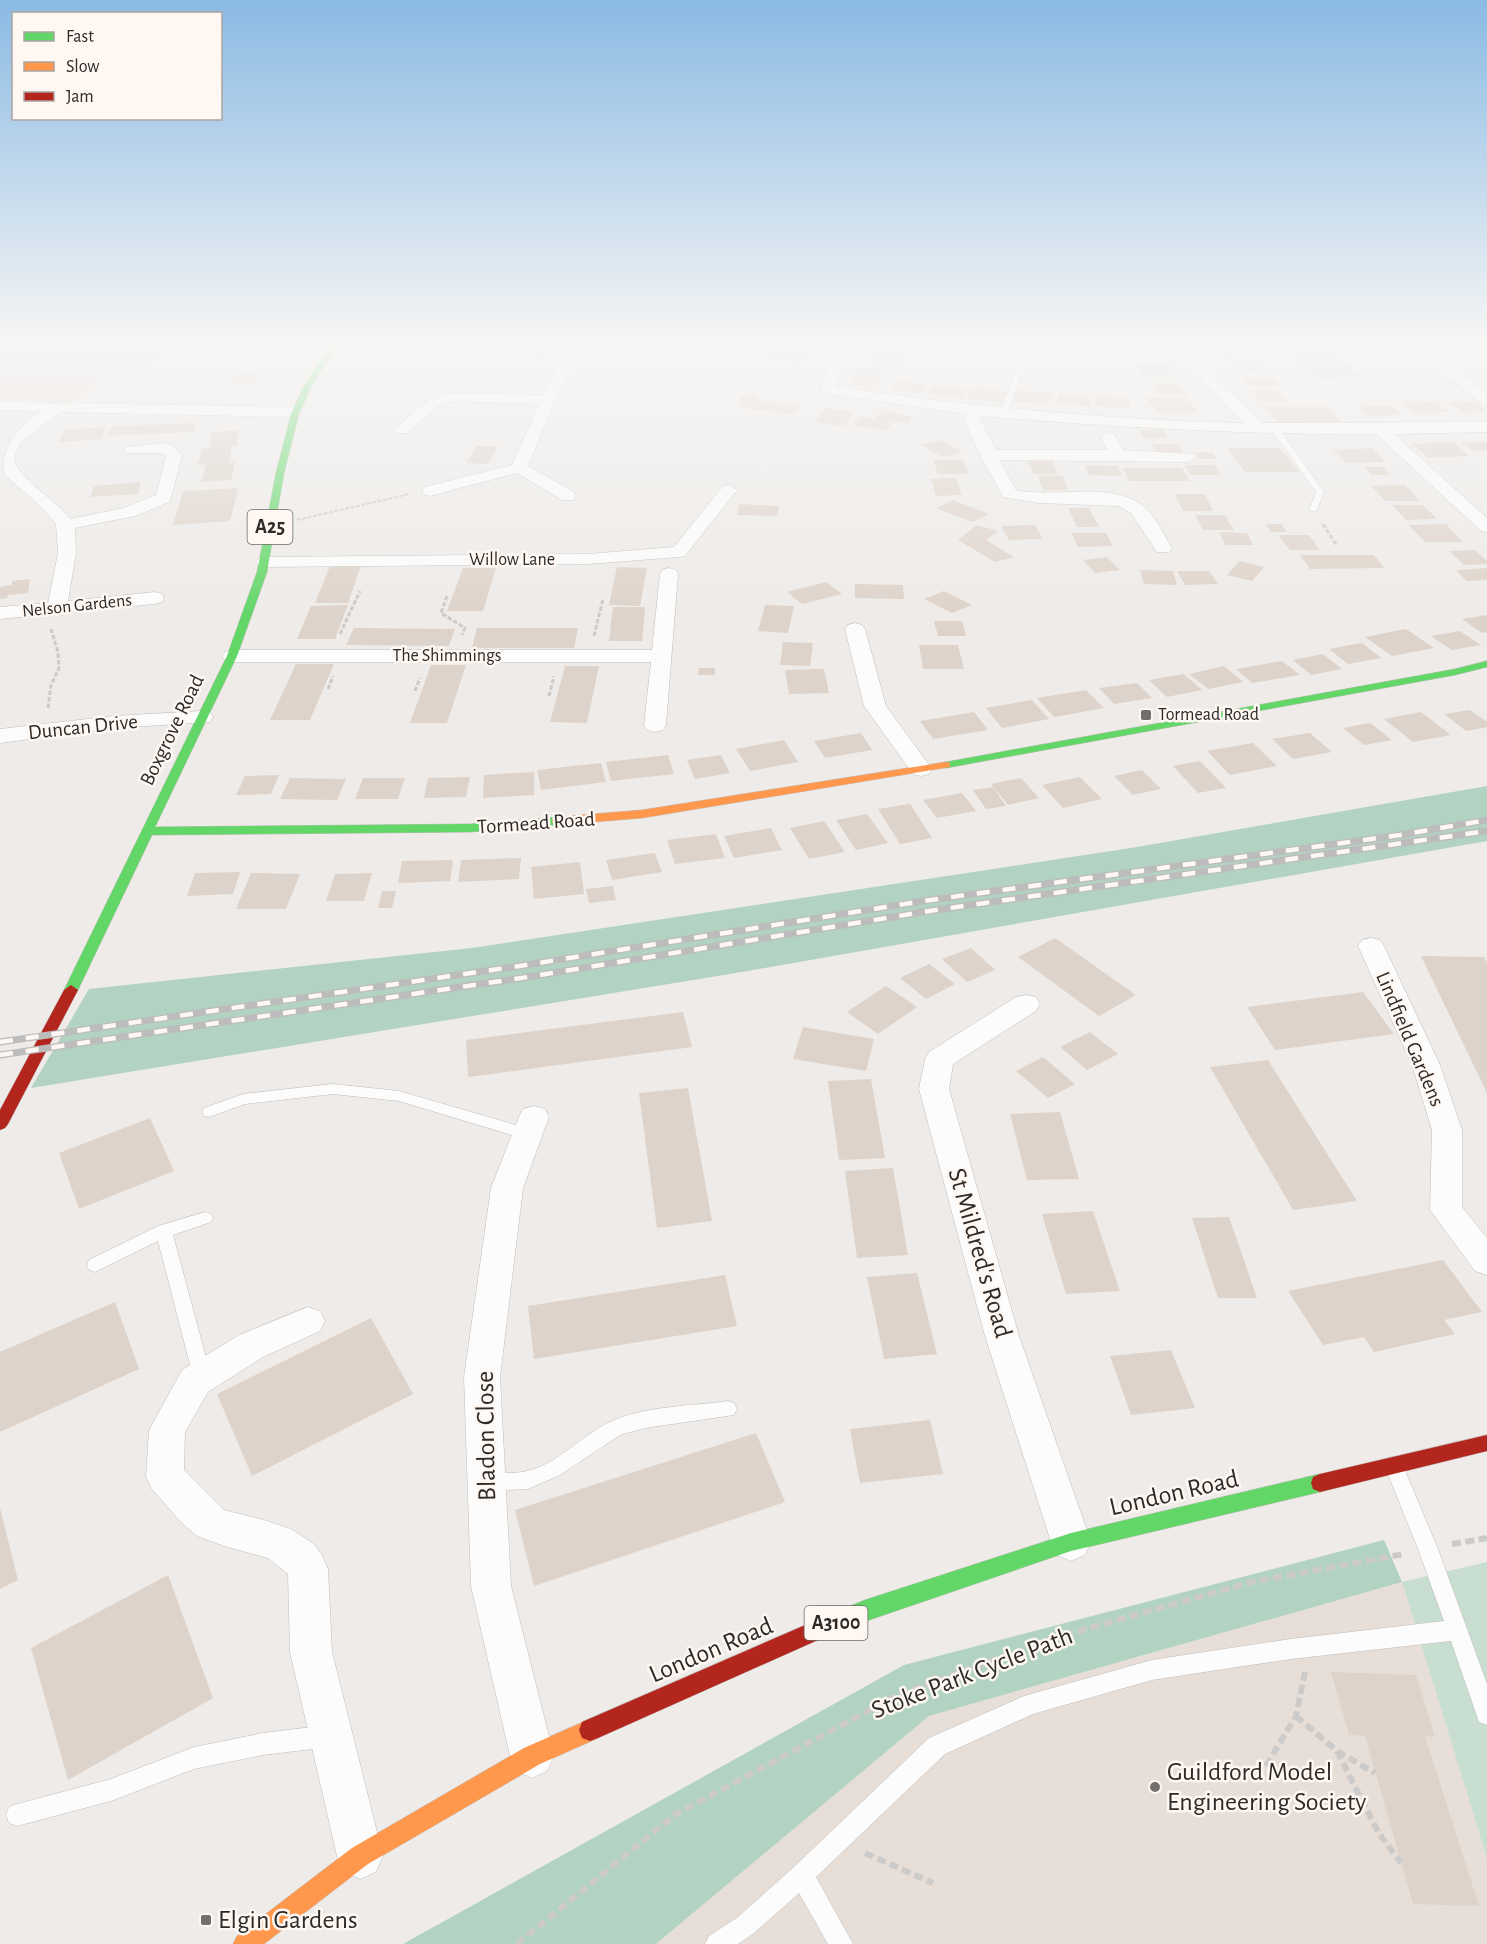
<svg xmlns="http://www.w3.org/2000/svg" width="1487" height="1944" viewBox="0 0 1487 1944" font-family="'Alegreya Sans',sans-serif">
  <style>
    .built { fill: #e7ded7 }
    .green { fill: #c8ded1 }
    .forest { fill: #b3d3c2 }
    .water { fill: #9ec4db }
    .building { fill: #ded3ca; fill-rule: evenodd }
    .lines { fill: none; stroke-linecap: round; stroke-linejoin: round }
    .lane-casing { stroke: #c0bdba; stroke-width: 1 }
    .street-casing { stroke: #c0bdba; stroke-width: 1 }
    .fast-casing { stroke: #c0bdba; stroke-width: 1 }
    .slow-casing { stroke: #c0bdba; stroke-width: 1 }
    .jam-casing { stroke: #c0bdba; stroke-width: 1 }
    .path-far2 { stroke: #cdcbca; stroke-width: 2; stroke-dasharray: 4 1.5; stroke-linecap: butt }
    .path-far1 { stroke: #cdcbca; stroke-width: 3; stroke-dasharray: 4.5 2; stroke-linecap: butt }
    .path { stroke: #cdcbca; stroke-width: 6; stroke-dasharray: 9 4.5; stroke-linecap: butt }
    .lane { fill: #fcfcfc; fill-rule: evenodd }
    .street { fill: #fcfcfc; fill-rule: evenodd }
    .fast { fill: #63d668; fill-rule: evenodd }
    .slow { fill: #ff974d; fill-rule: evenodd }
    .jam { fill: #b3261e; fill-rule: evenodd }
    .rail-casing { stroke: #bdbcbc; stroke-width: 7 }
    .rail { stroke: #fef7f2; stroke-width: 4.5; stroke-dasharray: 13; stroke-linecap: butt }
    .poi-dot { fill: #716e6b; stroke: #fef7f2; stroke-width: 2 }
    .labels { text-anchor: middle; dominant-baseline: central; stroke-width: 5; stroke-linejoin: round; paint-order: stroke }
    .far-street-label { font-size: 18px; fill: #2d2a28; stroke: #fef7f2 }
    .far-poi-label { font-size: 18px; fill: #2d2a28; stroke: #fef7f2; text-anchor: start }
    .shield { fill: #fef7f2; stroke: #6c6865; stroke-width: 1.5 }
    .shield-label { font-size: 20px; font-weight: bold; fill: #2d2a28 }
    .street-label { font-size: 21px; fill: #2d2a28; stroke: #fef7f2 }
    .near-street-label { font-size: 26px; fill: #2d2a28; stroke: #fef7f2 }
    .near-poi-label { font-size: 26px; fill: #2d2a28; stroke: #fef7f2; text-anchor: start }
  </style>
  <rect width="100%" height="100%" fill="#eeebe8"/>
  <path class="built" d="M0,342H174L135,377L109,376L73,402L0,400Z
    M1402,1582L1487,1858V1944H656L929,1716Z"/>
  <path class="green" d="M1328,347L1364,377L1320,379L1283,349Z
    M1487,1562V1858L1402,1582Z"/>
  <path class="forest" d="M1487,786V841L730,974L31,1088L89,989L472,948L1131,848Z
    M1384,1540L1402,1582L929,1716L656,1944H403L904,1665Z"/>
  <path class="water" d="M116,345L168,347L157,356L103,354Z"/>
  <path class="building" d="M259,342H292L286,348L254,346Z
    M875,342L909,343L905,363L870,361Z
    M993,342H1024L1026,352L994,351Z
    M1203,342H1236L1241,347L1209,348Z
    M1449,342H1475L1483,347L1457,348Z
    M9,344L104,349L71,372L0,369V350ZM38,354L65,355L54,363L27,362Z
    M772,345L812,348L804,362L763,358Z
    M1148,345L1156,354H1137L1130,346Z
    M534,346L552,347L546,357H528Z
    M1216,351H1236L1241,357H1221Z
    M1236,362H1257L1264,373H1244Z
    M1134,363H1169L1177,375H1141Z
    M856,367L882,369L877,387L851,385Z
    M242,371H264L252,383H231Z
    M1242,378H1273L1280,385H1248Z
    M899,380L927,385L920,393L891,389Z
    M1152,383H1177L1186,395H1160Z
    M934,386L967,389L962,398L929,394Z
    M973,388L1008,392L1002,402L966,398Z
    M1016,390L1052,393L1049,404L1013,401Z
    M1250,390H1276L1286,402H1260Z
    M1058,394L1089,396L1090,406L1058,403Z
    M741,396H757L758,401L800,406L793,414L745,408L747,406L740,405Z
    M1096,397L1129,399V408L1096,406Z
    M1186,397L1198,412L1158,413L1146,398Z
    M1436,402L1449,412L1415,413L1403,403Z
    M1476,402L1487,411L1463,412L1450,403Z
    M1393,406L1401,415H1367L1359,407Z
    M1265,407H1328L1343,424H1278Z
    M825,408L854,412L844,426L814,422Z
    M882,410L912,417L907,424L892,422L887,430L853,426L860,417L875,419Z
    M196,423L194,432L108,436L112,426Z
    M105,427L102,439L59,442L64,430Z
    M239,430L237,446H232L229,463L235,462L231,480L201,482L206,464L198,465L202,448H209L212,432Z
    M1139,430H1164L1169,438H1143Z
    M939,440L963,452L943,457L920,445Z
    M1453,442L1469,456L1428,458L1412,444Z
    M1462,442H1487V451H1472Z
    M1152,444H1179L1183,452H1156Z
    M476,446H498L488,464L466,463Z
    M1227,448H1280L1300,472H1245Z
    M1372,448L1386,462L1346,463L1333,450Z
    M1195,452L1213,453L1216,459H1199Z
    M933,460H963L969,474H938Z
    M1028,461H1053L1058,474H1033Z
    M1085,465L1118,466L1122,476L1089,475Z
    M1185,465H1215L1221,475H1190Z
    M1365,467H1383L1390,475H1371Z
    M1123,468H1182L1190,481H1129Z
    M1038,475L1063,476L1068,490H1043Z
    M956,478L962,495L936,496L931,479Z
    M141,482L138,494L90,497L94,486Z
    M1405,485L1420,501H1386L1371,486Z
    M238,488L230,521L173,525L183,491Z
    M1175,494H1205L1213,511H1183Z
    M953,500L989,514L972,522L936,508Z
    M739,504L779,506L777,516L737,515Z
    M1392,505H1423L1437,519L1406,520Z
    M1068,508H1089L1099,527H1077Z
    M1195,515H1225L1234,530H1203Z
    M1266,524H1281L1287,532H1271Z
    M1446,524L1463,542H1425L1409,525Z
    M977,525L998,531L986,540L1014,557L995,562L958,540Z
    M1035,525L1043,539L1009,540L1001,526Z
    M1219,532L1247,533L1253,545H1225Z
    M1071,533H1106L1113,546L1078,547Z
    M1278,535H1309L1320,550H1290Z
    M1475,550L1487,561V564L1464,565L1449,551Z
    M1300,555H1374L1384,568L1310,569Z
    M1107,557L1120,570L1095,573L1083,560Z
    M1239,561L1264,567L1252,581L1227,575Z
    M330,566H361L348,603H315Z
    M617,567L647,568L640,606L609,605Z
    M463,568H496L483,611H447Z
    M1487,568V580L1467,581L1456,570Z
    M1140,570L1173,571L1177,585L1144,584Z
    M1177,571H1209L1218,584L1185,585Z
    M30,579L28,593L8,595L7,598L0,599V587L12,585V581Z
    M826,582L842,594L802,604L787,592Z
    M855,584L903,585L904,599L855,598Z
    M944,591L972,605L952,613L924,599Z
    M348,605L335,639H297L311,606Z
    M765,605L794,606L788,633L758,631Z
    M613,607H645L642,641H609Z
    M1487,615V632L1482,633L1462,619Z
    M934,621H962L966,636H938Z
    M354,628L455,629L449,646L346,645Z
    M477,628H578L574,648H472Z
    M1406,629L1434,648L1392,656L1365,637Z
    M1460,631L1481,645L1452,650L1431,636Z
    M783,642L813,643L810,666L780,665Z
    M1362,643L1381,658L1348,664L1329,649Z
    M919,645H958L964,669H923Z
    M1323,654L1342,669L1311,675L1293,660Z
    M1282,661L1300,675L1252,683L1236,669Z
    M296,664H334L310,720H270Z
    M431,665H466L447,723H410Z
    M565,666H599L587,723L550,722Z
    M1224,666L1243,682L1208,689L1189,674Z
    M699,668H715V675H698Z
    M824,669L829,693L789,694L785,670Z
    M1184,674L1202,690L1167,697L1149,680Z
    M1137,683L1152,698L1114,704L1099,688Z
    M1086,690L1104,708L1054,717L1037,698Z
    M1032,700L1049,719L1002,728L986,708Z
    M1470,710L1487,722V727L1466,731L1444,714Z
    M974,712L988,730L933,739L920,721Z
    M1421,712L1451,735L1413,742L1384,719Z
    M1370,723L1392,740L1364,745L1343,728Z
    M861,733L872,750L825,758L814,741Z
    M1310,733L1332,752L1293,759L1272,739Z
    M784,740L798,762L750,771L736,749Z
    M1253,743L1277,766L1230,775L1207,751Z
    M668,755L674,774L611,781L606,762Z
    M721,755L730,773L695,779L687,760Z
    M1200,761L1226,788L1198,793L1173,766Z
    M601,763L606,782L541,790L537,770Z
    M1142,770L1161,789L1133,795L1114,776Z
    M534,772V795L483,798L484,775Z
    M279,775L271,794L236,795L245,776Z
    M470,777L466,797L424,798L428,778Z
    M1080,777L1102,799L1063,808L1042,785Z
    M290,778L346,779L337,800L280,799Z
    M363,778H405L398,799H355Z
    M1021,778L1039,798L1008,805L991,784Z
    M993,787L1006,806L986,809L973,790Z
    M962,793L976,811L937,818L923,800Z
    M910,804L932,838L900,844L878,809Z
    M867,814L888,843L856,850L836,820Z
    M824,821L845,852L809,859L790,828Z
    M771,828L782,850L734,858L724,836Z
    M716,834L725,858L675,864L667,840Z
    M655,853L662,872L612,880L606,860Z
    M521,858L519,879L458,882L461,860Z
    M453,860L450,881L398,883L402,861Z
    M580,862L584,894L534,899L531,867Z
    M240,872L233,894L187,896L195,873Z
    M251,873L300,874L286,909H236Z
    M372,873L364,901H326L335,874Z
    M613,886L616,900L589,903L586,889Z
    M382,891H396L392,908H378Z
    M1055,938L1136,995L1099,1016L1018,957Z
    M971,948L995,970L967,982L942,959Z
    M1421,956L1484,957L1487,964V1093Z
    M929,964L955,984L926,999L900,978Z
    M886,986L917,1007L878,1034L847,1012Z
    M1363,992L1394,1034L1275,1050L1247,1007Z
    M683,1012L692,1047L468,1077L466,1040Z
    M803,1027L874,1039L866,1071L793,1059Z
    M1090,1032L1118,1054L1087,1070L1060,1047Z
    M1043,1057L1075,1084L1048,1098L1016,1071Z
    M1268,1060L1357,1201L1293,1210L1210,1067Z
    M871,1079L885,1158L839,1160L828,1081Z
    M688,1088L712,1221L657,1228L639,1093Z
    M1060,1112L1079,1179L1027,1180L1010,1114Z
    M150,1118L174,1171L79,1209L59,1153Z
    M893,1168L908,1255L857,1258L845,1171Z
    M1093,1211L1120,1291L1066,1294L1042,1214Z
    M1229,1217L1257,1298H1218L1192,1218Z
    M1443,1260L1482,1312L1444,1320L1455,1334L1374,1352L1364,1337L1323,1345L1288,1291Z
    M917,1273L937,1354L884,1359L867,1277Z
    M725,1275L737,1326L534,1359L528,1306Z
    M115,1302L139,1369L0,1432V1352Z
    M371,1318L413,1394L252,1476L217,1394Z
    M1171,1350L1195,1408L1131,1415L1110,1356Z
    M930,1420L943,1474L860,1483L850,1429Z
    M756,1433L785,1502L534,1586L515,1510Z
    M0,1508L18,1580L0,1589Z
    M168,1575L213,1698L68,1780L31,1648Z
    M1331,1672L1416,1675L1435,1737L1425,1736L1479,1906L1413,1904L1365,1736L1349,1735Z"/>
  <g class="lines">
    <g class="lane-casing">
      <path id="lane" d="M1053,348L1058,349L1040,361L1025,364L1007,412L1000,414L1020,361L1036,358Z
        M1272,427H1278L1324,492L1316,512L1309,510L1316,492L1271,429Z
        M333,1084L399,1091L533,1130L536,1134L533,1138L528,1140L399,1101L333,1094L245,1104L209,1117L204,1116L202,1112L204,1108L243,1094Z
        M205,1212L211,1214L213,1218L211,1222L173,1235L211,1376L208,1381L202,1384L196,1381L193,1376L158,1241L95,1272L89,1270L87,1265L89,1260L158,1226Z
        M728,1401L734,1403L737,1409L734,1415L645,1428L620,1435L560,1475L528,1489L488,1491L481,1488L479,1482L481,1476C496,1470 512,1475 527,1471C558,1464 582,1435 610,1422C643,1406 692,1406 728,1401Z
        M1394,1458L1401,1461L1438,1549L1487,1684V1725L1479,1722L1451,1641L1291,1659L1152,1680L1033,1714L945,1754L816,1877L853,1944H828L799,1893L754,1933L738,1944H705L709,1936L738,1917L794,1867L929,1738L1024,1696L1152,1660L1291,1639L1444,1621L1418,1549L1385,1467L1387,1461Z
        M329,1725L337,1728L340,1736L337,1744L329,1747L263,1755L194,1769L111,1801L17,1826L9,1823L6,1815L9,1807L17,1804L111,1779L194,1747L263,1733Z"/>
    </g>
    <g class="street-casing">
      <path id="street" d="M573,342H587L555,400L528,466L574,492L576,496L574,500H562L517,473L430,496L424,495L422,491L424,487L512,465L539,404L452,401L437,407L407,433H397L394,430L397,427L427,401L450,393L543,395Z
        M837,342H851L836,387C973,406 1106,420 1244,423L1165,342H1180L1262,423L1487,422V432L1394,434L1487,518V532L1481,531L1376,434C1244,435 1113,427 981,416L980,419L996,450H1107L1101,437L1109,432L1114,434L1123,450L1194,454L1196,457L1188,462L1000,460L1016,490C1052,498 1108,482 1139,503C1154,512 1163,534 1172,548L1169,552H1157L1131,513L1118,506L1039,503L1003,497L980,455L964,419L967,414L823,393L821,390Z
        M1406,342H1422L1487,394V405L1482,404Z
        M0,402L294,407L302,412L294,417L60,412L19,444L14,458C18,480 56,499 70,519L124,508L156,495L166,456L161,453H126L124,450L126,447L165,443L171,445L182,455L170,502L135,516L75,528L76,553L68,601L155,592L162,594L164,598L162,602L155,604L0,619V607L48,603L58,553L56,524L42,508L4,474C0,447 21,425 41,411L0,410Z
        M729,485L737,490L685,556L679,557L588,564L265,567L259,566L256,562L259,558L265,557L588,554L674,547L723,486Z
        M669,568L676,570L678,574L666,725L663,730L655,732L647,730L644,725L651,662H232L225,660L222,656L225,652L232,650H652L660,574L662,570Z
        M855,623L862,625L865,629L886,706L932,769L929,774L921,776L913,774L864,706L845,629L848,625Z
        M202,711L210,712L213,717L210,722L114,728L0,743V729L114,716Z
        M1371,938L1380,940L1384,946L1440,1065L1462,1130V1207L1487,1238V1275L1475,1271L1430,1210L1432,1130L1412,1065L1358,946L1362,940Z
        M1026,995L1036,997L1040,1004L1036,1011L953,1064L949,1089L1019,1336L1091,1542L1085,1555L1071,1561L1057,1555L1051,1542L985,1336L919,1089L925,1059L929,1052L1016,997Z
        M534,1106L545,1109L549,1117L523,1188L500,1377L511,1586L554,1756L547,1771L532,1778L517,1771L510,1756L471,1586L464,1377L491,1188L519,1117L523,1109Z
        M308,1307L320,1311L325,1321L320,1331L263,1357L208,1392L185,1432L184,1470L224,1510L264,1520L291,1529L314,1544L322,1555L328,1569L332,1652L383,1856L376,1872L360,1879L344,1872L337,1856L290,1652L288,1574L268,1558L224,1546L197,1536L180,1521L152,1489L146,1477L149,1430L182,1370L239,1335Z"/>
    </g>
    <g class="fast-casing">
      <path id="fast" d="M337,342H344L325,364L311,387L299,414L284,473L267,572L237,656L155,827L470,824L557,817L563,821L557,825L470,832L152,835L78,990L71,995L66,993L64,990L227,656L257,572L276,473L291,414L303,387L319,363Z
        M1487,661V667L1455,675L946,768L940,765L946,762L1455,669Z
        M1320,1474L1327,1477L1329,1483L1327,1489L1320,1492L1071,1551L840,1630L833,1627L830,1620L833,1613L865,1600L1071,1533Z"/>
    </g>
    <g class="slow-casing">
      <path id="slow" d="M946,762L950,763V767L642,818L557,825L551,821L557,817L642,810Z
        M590,1719L598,1722L601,1730L598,1738L540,1764L368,1864L264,1944H233L237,1936L352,1848L524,1748Z"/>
    </g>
    <g class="jam-casing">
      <path id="jam" d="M71,985L78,990L8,1124L5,1128L0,1130V1110L64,990Z
        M1487,1435V1451L1320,1492L1313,1489L1311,1483L1313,1477L1320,1474Z
        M840,1610L847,1613L850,1620L847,1627L598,1738L590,1741L582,1738L579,1730L582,1722Z"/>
    </g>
    <path class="path-far2" d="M0,379L7,374
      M297,520L409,494"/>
    <path class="path-far1" d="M1323,524L1337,546
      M447,596L441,613L465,628L462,635
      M340,634L360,591
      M594,636L603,599
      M328,689L333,676
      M415,691L420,678
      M549,696L554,676
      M48,708L51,685L59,668L58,652L51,629"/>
    <path class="path" d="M1452,1544L1487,1538
      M1296,1716L1337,1751L1375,1773
      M1337,1751L1378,1832L1401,1863
      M1266,1766L1296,1716L1305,1672
      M865,1853L933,1883
      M517,1944L676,1814L898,1695L1061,1636L1252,1582L1404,1554"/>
    <use href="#lane" class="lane"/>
    <use href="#street" class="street"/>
    <use href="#fast" class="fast"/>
    <use href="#slow" class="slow"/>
    <use href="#jam" class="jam"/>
    <g class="rail-casing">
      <path id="rail" d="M0,1042L526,965L923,901L1400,835L1487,820
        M0,1055L528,977L929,911L1487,831"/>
    </g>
    <use href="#rail" class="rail"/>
  </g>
  <linearGradient id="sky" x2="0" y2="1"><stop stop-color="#8abae3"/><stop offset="0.56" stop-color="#f7f6f5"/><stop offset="1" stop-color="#f7f6f5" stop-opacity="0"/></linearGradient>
  <rect width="1487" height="614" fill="url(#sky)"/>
  <g class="poi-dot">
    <rect x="1140" y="709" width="12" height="12" rx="3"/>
    <circle cx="1155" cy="1787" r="6"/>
    <rect x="200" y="1914" width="12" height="12" rx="3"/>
  </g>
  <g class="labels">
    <g class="far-street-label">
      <text x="512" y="560">Willow Lane</text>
      <text transform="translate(77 606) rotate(-6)">Nelson Gardens</text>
      <text x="447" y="656">The Shimmings</text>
    </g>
    <g class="far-poi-label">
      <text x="1158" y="715">Tormead Road</text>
    </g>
    <g class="shield">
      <rect x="247.5" y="510" width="45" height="34" rx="4.5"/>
      <rect x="804.5" y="1606" width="63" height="34" rx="4.5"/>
    </g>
    <g class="shield-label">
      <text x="270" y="527">A25</text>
      <text x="836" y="1623">A3100</text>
    </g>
    <g class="street-label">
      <text transform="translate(83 727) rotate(-6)">Duncan Drive</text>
      <text transform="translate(172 730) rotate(-64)">Boxgrove Road</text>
      <text transform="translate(536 823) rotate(-4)">Tormead Road</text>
      <text transform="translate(1410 1039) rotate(67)">Lindfield Gardens</text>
    </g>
    <g class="near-street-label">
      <text transform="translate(980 1253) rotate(74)">St Mildred's Road</text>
      <text transform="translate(486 1436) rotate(-91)">Bladon Close</text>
      <text transform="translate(1174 1493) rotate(-13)">London Road</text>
      <text transform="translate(711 1650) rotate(-23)">London Road</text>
      <text transform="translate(972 1673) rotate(-21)">Stoke Park Cycle Path</text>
    </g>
    <g class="near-poi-label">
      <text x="1167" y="1772">Guildford Model<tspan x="1167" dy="30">Engineering Society</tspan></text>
      <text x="218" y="1920">Elgin Gardens</text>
    </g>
  </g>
  <rect x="12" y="12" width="210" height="108" fill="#fef7f2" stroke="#aaa5a1" stroke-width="1.5"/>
  <rect x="24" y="32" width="30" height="9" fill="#63d668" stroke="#aaa5a1" stroke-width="1.5"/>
  <text x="66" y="42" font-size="18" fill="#2d2a28">Fast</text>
  <rect x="24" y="62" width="30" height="9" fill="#ff974d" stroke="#aaa5a1" stroke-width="1.5"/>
  <text x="66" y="72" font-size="18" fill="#2d2a28">Slow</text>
  <rect x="24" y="92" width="30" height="9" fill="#b3261e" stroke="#aaa5a1" stroke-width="1.5"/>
  <text x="66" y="102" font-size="18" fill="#2d2a28">Jam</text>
</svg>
